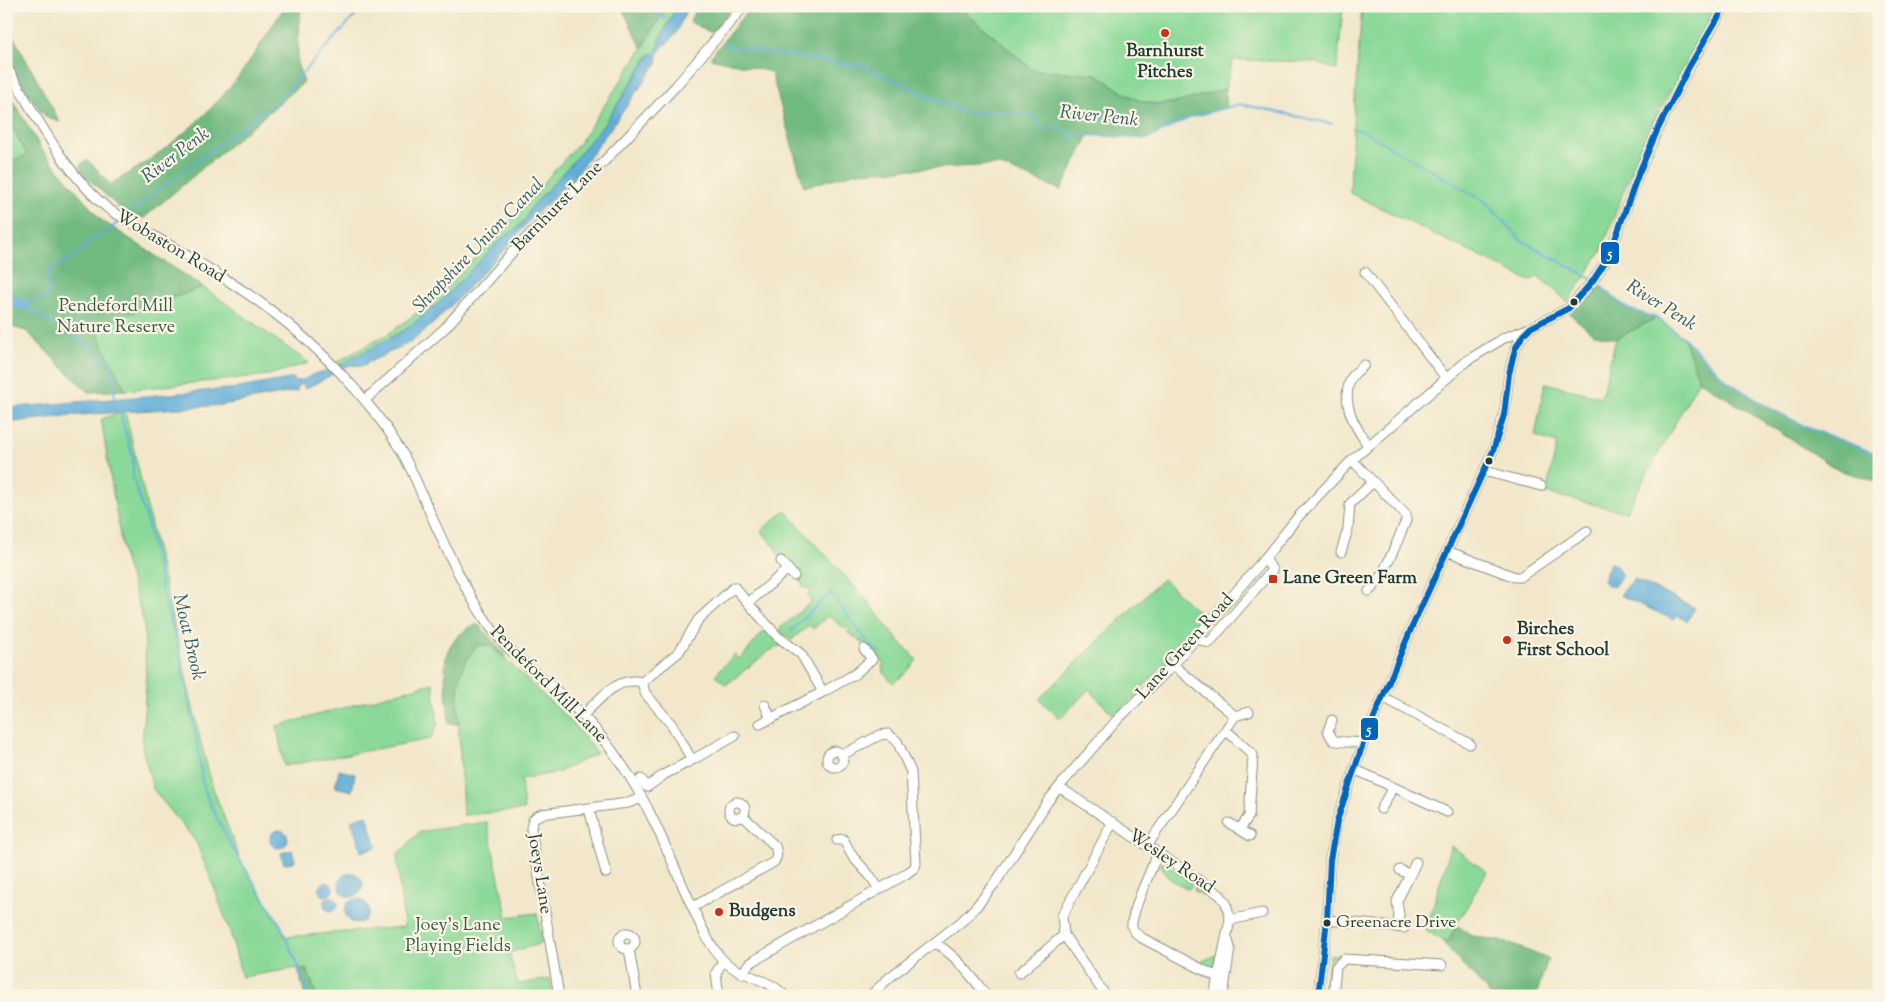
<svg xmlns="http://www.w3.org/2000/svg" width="1885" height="1002" viewBox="0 0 1885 1002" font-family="'Sorts Mill Goudy',serif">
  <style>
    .green { fill: #8bd998; stroke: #558b66 }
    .forest { fill: #70b980; stroke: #487b5a }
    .water { fill: #60aed9; stroke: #407686 }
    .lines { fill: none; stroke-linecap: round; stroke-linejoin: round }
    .stream { stroke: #60aed9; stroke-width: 2 }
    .river { stroke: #60aed9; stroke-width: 11 }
    .minor-casing { stroke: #889280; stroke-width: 11 }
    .minor { stroke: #fff; stroke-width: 9 }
    .bus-1-casing { stroke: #fcf5e5; stroke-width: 10 }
    .bus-1 { stroke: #0065bd; stroke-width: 6 }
    .poi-dot { fill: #c8321e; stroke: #fcf5e5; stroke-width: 2 }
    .bus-dot { fill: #1f3d34; stroke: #fcf5e5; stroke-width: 2 }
    .labels { text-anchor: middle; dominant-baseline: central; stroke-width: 4.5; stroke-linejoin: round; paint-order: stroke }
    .bus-label { font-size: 17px; fill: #1f3d34; stroke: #fcf5e5; text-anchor: start }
    .poi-label { font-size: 18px; font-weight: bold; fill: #1f3d34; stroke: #fcf5e5; text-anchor: start }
    .street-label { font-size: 18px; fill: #1f3d34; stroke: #fcf5e5 }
    .park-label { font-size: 18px; fill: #355c48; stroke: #fcf5e5 }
    .water-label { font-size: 19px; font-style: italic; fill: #325f66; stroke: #fcf5e5 }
    .line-badge { stroke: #fcf5e5; stroke-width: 2 }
    .badge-label { font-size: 14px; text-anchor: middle; font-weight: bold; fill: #fff }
  </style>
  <rect width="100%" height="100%" fill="#fcf5e5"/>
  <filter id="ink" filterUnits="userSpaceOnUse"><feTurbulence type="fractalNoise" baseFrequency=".02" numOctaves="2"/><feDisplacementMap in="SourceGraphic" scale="10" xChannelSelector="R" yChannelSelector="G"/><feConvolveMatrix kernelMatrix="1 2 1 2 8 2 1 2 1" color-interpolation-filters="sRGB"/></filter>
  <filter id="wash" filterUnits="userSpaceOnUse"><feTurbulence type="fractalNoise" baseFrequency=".0096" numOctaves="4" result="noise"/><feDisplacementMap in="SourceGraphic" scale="20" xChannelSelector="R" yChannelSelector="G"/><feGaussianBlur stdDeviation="1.12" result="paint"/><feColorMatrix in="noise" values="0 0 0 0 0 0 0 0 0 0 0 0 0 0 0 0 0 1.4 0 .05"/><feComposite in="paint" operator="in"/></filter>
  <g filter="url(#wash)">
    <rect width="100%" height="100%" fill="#f2e7cb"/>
    <path class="green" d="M667,6H677L660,39L659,46L654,53L649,55L605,123L572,163L529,210L527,217L516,229L501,239L441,301L408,328L370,349L351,358L346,363L339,366L335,363L390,333L439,296L490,243L580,142L642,49Z
      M958,6H1343L1337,70L1314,62L1236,60H1233L1225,89L1176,103L1154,104L1138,100L1124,93L1096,74L1033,70Z
      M1362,6H1710L1717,10L1658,112L1625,187L1601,252L1568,302L1538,276L1530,281L1350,193L1353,123Z
      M6,89L42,150L101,220L203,287L309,363L268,375L126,390L88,392L26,331L6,325Z
      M1656,318L1684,338L1699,380L1626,512L1546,493L1557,443L1535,436L1545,383L1601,397L1616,339Z
      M125,411L201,743L213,788L241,862L281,926L285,937L404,927L397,856L419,832L487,822L507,917L537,913L542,943L509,953L518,984L550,979L553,996H317L307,970L298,968L242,977L231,935L214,887L196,842L153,789L142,747L146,683L144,623L123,554L101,419Z
      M785,510L869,603L892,633L916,659V661L905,674L893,683L884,673L882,666L884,664L865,644L847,632L850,629L848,627L844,629L829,615L813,629L810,625L791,640L778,630L811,602L808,595L811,591L810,589L804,588L798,577L799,575L781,555L779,556L774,546L761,531Z
      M1163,579L1206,620L1115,717L1089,689L1060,719L1039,699C1081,659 1121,618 1163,579Z
      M765,630L782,645L769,651L726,685L715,675L735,654L739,659L742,657Z
      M479,645L491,646L570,720L597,753L559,772L521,779L524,810L463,815L457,692L460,671L468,654Z
      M433,683L438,724L430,739L284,766L277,726Z
      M1451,846L1487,872L1456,925L1449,941H1443L1426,930Z
      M1164,863L1192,881L1191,887L1188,889C1176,882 1163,879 1161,864Z
      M1196,884L1210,892L1220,903L1194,891Z
      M1216,955C1216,972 1210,969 1198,963Z
      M1330,955H1341V957C1328,964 1332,982 1332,996H1324Z"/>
    <path class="forest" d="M285,6H301L297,63L304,82L144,218L127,215L82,173L80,165L88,160L110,184C157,159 207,118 239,76C255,54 270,29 285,6Z
      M621,6H667L642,48Z
      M696,6H734L712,33L690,22Z
      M751,6H958L1033,70L1096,74L1124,93L1138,100L1154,104L1176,103L1225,89L1227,107L1191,117L1147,139L1089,135L1061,190L998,165L857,172L804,187L771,72L710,58Z
      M6,23L60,122L46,117L30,97L6,58Z
      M6,89L42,150L101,220L203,287L99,325V338L126,390L88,392L26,331L6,325V163L27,155L6,115Z
      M1595,281L1628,309L1656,318L1616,339L1592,333L1570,314Z
      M1684,338L1726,380L1766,406L1804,426L1879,455V482L1838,470L1699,380Z
      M474,625H479L506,656L504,659L491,646L479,645C455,665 457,695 459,724H449C448,706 442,669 447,653C451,641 463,630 474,625Z
      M1456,925L1473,936L1506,942L1548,959L1536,996H1492L1447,948L1443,941H1449Z
      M298,968L307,971L317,996H305Z"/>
    <path class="water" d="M677,6H688C684,15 680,25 676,33C668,46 657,46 657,63C631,100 605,137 577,173C558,197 530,214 514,240L434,323L411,342L361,366L350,365L305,389L303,384L297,386V391L223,405L65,416L6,423V408L239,388L294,378L295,381L303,380L316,373L324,372L346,363L351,358L370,349L408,328L441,301L501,239L516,229L527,217L529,210L572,163L605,123L650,55L654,53L659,46L660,39Z
      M1610,563L1616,565L1622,576L1614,586L1607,585L1603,581Z
      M1634,579L1695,608L1687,621L1678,616L1674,620L1620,595Z
      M339,770L355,774L352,791L335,787Z
      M367,815L377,847L361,852L351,820Z
      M270 839a9 9 0 1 1 18 0a9 9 0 1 1-18 0Z
      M292,850L295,861L284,864L281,853Z
      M339 885a12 12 0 1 1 24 0a12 12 0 1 1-24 0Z
      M319 889a7 7 0 1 1 14 0a7 7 0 1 1-14 0Z
      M324 904a7 7 0 1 1 14 0a7 7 0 1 1-14 0Z
      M345 911a12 12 0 1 1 24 0a12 12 0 1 1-24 0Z"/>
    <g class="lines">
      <path class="stream" d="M649,6L665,19
        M723,45L763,52L862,66L964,112L1022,113L1034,117L1042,131L1058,127L1070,135L1120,136L1147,139L1191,117L1240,104L1332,124
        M1355,129L1363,131L1486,202L1521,240L1591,278
        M126,215L278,100L364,6
        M1597,283L1628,309L1656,318L1684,338L1726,380L1766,406L1804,426L1879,455
        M25,305C45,323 102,345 111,370C114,380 113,391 116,401
        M25,305L46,297L49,291L47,274L51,270L82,251L91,239L105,233L121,220
        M119,410L133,459V477L147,521L164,600L178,645L198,747L202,781L209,802L230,844L281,926L311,996
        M791,631L830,593L869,644L880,653"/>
      <path class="river" d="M6,300L25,305"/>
    </g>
  </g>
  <g filter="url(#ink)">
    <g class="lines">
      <g class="minor-casing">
        <path id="minor" d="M6,66C35,114 66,176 110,210C163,242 219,272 269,309C316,344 369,398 400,449C409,464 416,480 423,497C442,539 462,587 489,625C511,656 542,677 569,702C593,724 613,750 630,777C654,816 671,860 690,902C699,921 707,942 721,958C738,977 768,977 785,996
          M1365,272L1446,378
          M1364,365C1360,369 1353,374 1351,379C1340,402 1355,427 1368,445
          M365,400L445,328L515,249L592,174L676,86L744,6
          M1352,460L1406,515V521C1398,539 1383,580 1369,591
          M1484,471L1541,486
          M1447,551L1515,577H1520L1587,531
          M1341,552L1348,529L1350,504L1373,482
          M781,561L788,569
          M748,603L788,569L794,576
          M1195,638L1209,643L1272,570L1265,558
          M1173,665L1235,716L1249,712
          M823,692L855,674L872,659L864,649
          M1383,697L1470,744
          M765,705L771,719
          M583,715C599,700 617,676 642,682L679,652L698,620L734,587L777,636L801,654L823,692L760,724
          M1332,720L1328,731L1333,740C1343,744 1353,740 1363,744
          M1226,730L1253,755L1249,816L1240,829
          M827 759a8 8 0 1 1 16 0a8 8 0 1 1-16 0Z
          M692,760L735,736
          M1354,769L1447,812
          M641,779L647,787L665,774L692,760L672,725L645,693L642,682
          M1059,787L1197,879L1220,895L1226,903L1230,920L1214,996
          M729 810a8 8 0 1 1 16 0a8 8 0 1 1-16 0Z
          M589,809L606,873
          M1381,809L1393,787
          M1229,823L1250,836
          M837,840L843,839L853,857L871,877L879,889
          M1147,846L1235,716
          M1158,853C1152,868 1130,914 1132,927C1133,932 1138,935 1142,938L1217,977
          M1400,870L1410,875L1416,862
          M693,907L774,862C778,856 777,853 775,846L743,816
          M1230,920L1262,913
          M1327,920L1404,928
          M1398,927L1399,915L1397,901L1410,875
          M619 941a8 8 0 1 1 16 0a8 8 0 1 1-16 0Z
          M935,943C957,956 971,976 987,996
          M629,949L637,996
          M1019,973L1064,935
          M743,974L747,966L755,960L906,874L914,868L916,864L911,772L897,741L888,734L880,735L842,755
          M559,996L531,829C532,820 533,817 542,814L628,803L642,798
          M719,996L716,973L723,961
          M870,996L890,977L961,922L975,908L996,882L1048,801L1064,781L1118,719L1173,665L1265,558L1297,518L1352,460L1468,360L1504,338L1530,328L1569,308L1592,282L1609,256L1638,175L1657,131L1689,67L1725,6
          M1106,996L1064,935L1062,916L1113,822
          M1223,996L1230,948L1227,937
          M1318,996L1327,920L1330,860L1337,821L1363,744L1411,629L1493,451L1504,415L1509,374L1515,349L1523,335L1528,330
          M1336,996L1334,987L1336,967L1344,959L1442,965"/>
      </g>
      <use href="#minor" class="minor"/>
      <g class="bus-1-casing">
        <path id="bus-1" d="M1318,996L1327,920L1330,860L1337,821L1363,744L1411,629L1493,451L1504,415L1509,374L1515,349L1523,335L1530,328L1569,308L1592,282L1609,256L1638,175L1657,131L1689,67L1725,6"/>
      </g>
      <use href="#bus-1" class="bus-1"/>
    </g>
  </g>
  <g class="poi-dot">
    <circle cx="1165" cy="33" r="5"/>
    <rect x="1268" y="574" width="10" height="10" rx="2.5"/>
    <circle cx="1507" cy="640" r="5"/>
    <circle cx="719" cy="912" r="5"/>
  </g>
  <g class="bus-dot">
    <circle cx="1574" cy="302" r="4.5"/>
    <circle cx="1489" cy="461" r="4.5"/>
    <circle cx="1327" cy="923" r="4.5"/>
  </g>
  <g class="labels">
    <g class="bus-label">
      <text x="1336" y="923">Greenacre Drive</text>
    </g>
    <g class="poi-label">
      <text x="1165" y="52" text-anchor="middle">Barnhurst<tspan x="1165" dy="21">Pitches</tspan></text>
      <text x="1283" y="579">Lane Green Farm</text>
      <text x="1517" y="630">Birches<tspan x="1517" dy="21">First School</tspan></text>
      <text x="729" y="912">Budgens</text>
    </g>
    <g class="street-label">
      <text transform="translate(558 207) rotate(-45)">Barnhurst Lane</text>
      <text transform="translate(170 247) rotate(31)">Wobaston Road</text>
      <text transform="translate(1186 647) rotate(-48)">Lane Green Road</text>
      <text transform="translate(548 685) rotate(45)">Pendeford Mill Lane</text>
      <text transform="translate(1171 862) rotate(34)">Wesley Road</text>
      <text transform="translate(539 874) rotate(81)">Joeys Lane</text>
    </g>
    <g class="park-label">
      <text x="116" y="307">Pendeford Mill<tspan x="116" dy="21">Nature Reserve</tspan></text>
      <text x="458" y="926">Joey's Lane<tspan x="458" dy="21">Playing Fields</tspan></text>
    </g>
    <g class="water-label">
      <text transform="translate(1099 117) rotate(6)">River Penk</text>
      <text transform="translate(176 156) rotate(-37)">River Penk</text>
      <text transform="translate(479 246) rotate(-46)">Shropshire Union Canal</text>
      <text transform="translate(1661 306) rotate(32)">River Penk</text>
      <text transform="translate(188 637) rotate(77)">Moat Brook</text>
    </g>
  </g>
  <g class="line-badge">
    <rect x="1600" y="241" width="20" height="24" rx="5" fill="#0065bd"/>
    <rect x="1360" y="717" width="19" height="24" rx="5" fill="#0065bd"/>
  </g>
  <g class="badge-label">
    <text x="1610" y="258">5</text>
    <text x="1369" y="734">5</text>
  </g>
  <rect width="1885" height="1002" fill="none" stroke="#fcf5e5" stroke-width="25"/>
</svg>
